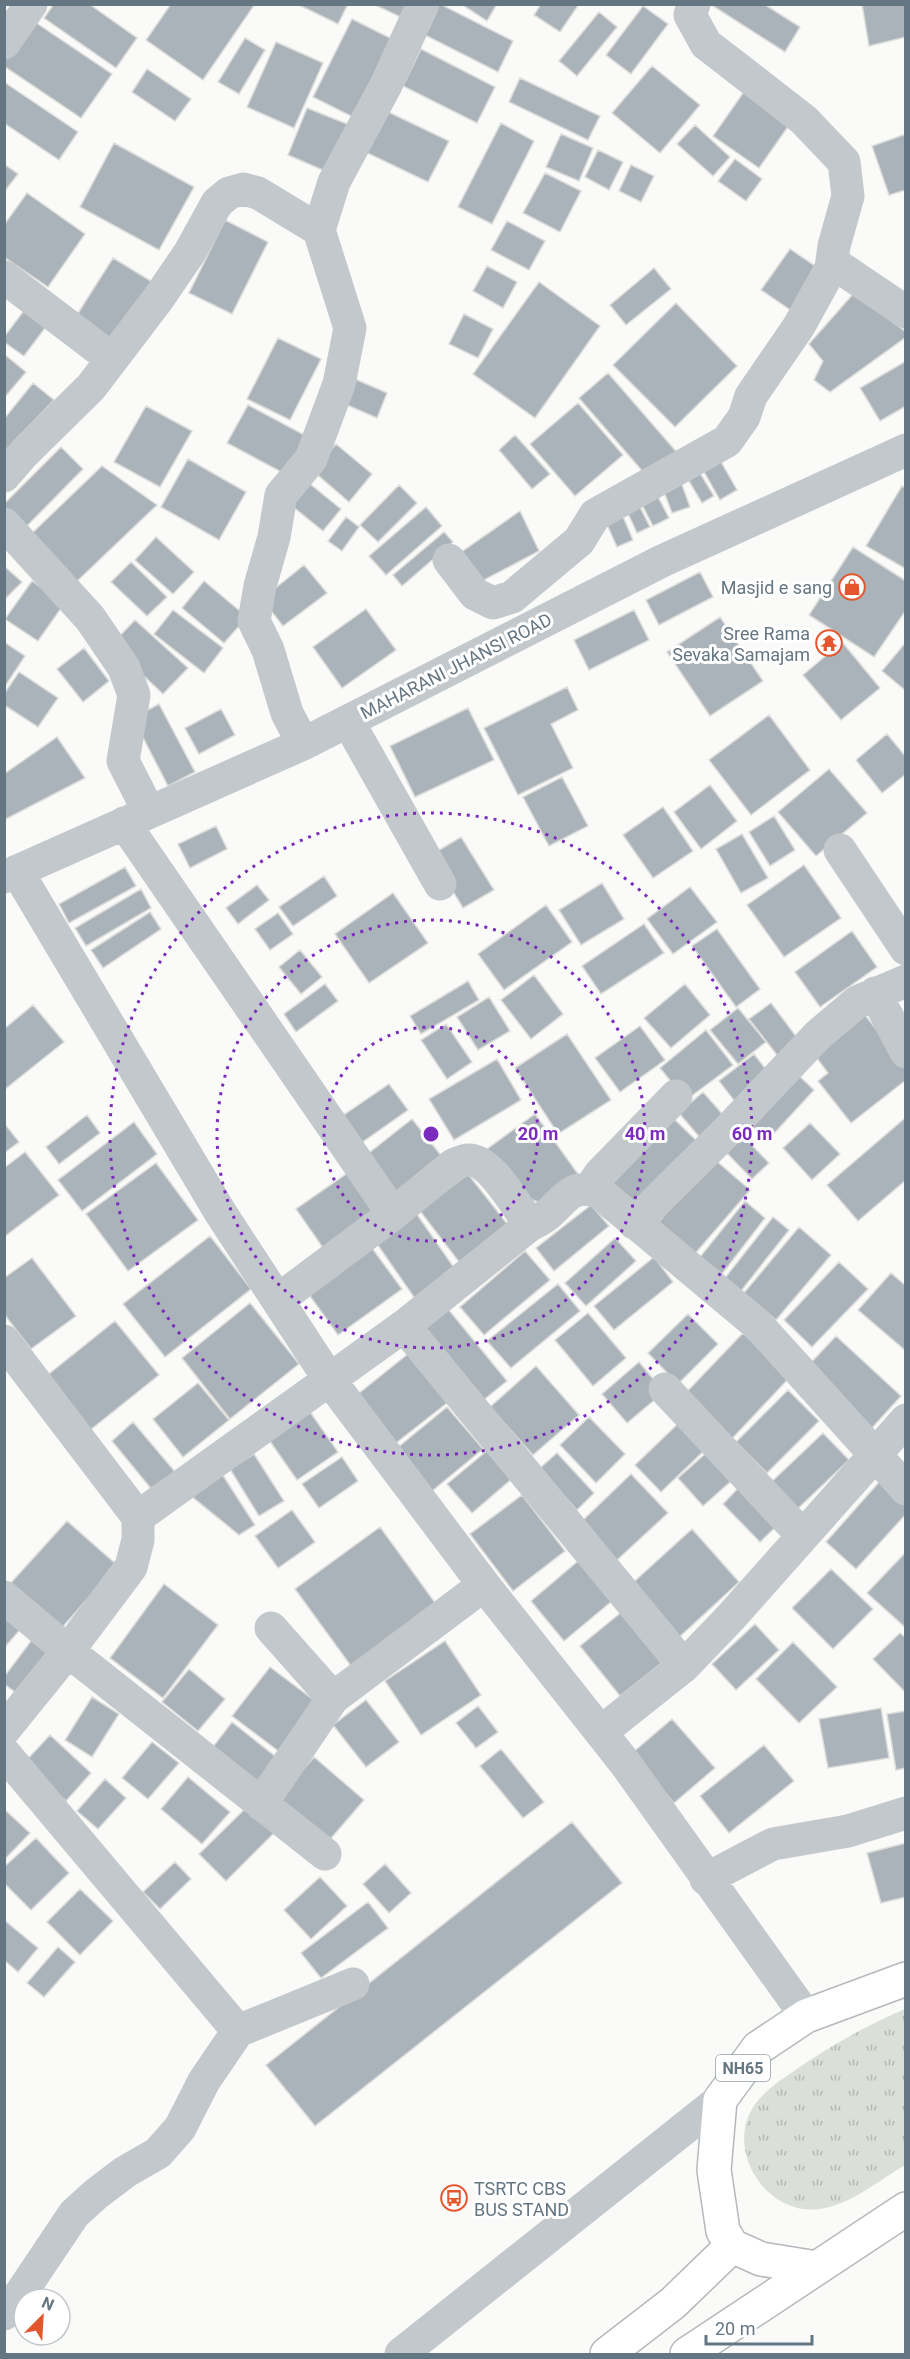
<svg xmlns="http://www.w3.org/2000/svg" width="910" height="2359" viewBox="0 0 910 2359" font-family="Roboto,sans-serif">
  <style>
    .grass { fill: url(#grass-tufts) }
    .building { fill: #aab3b9; stroke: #dcdcda; stroke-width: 1.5 }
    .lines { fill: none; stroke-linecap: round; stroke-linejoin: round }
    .highway-casing { stroke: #b4b9bd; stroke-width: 36 }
    .minor { stroke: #c3c8cc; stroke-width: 33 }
    .highway { stroke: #fff; stroke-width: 33 }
    .ring { fill: none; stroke: #7b2cbf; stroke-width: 3; stroke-dasharray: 3 6 }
    .labels { text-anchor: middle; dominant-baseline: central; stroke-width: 6; stroke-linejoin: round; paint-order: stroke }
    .shield { fill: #fff; stroke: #939fa8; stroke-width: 1.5 }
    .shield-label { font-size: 16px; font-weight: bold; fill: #657683 }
    .poi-label { font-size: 18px; fill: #657683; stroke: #fff; text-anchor: end }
    .street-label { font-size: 18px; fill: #657683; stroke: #fff }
    .centre { fill: #7b2cbf; stroke: #fff; stroke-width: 3 }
    .ring-label { font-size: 18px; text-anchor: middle; font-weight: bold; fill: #7b2cbf; stroke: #fff; stroke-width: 6; stroke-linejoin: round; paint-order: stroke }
  </style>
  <defs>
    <pattern id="grass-tufts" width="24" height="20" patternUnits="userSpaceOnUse" patternTransform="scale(1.5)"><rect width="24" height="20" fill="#dadfd7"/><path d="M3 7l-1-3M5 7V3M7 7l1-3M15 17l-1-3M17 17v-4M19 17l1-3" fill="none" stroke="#b4b9b4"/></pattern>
  </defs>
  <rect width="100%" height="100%" fill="#fafaf8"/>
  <path class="grass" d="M905,2009V2165C881,2179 854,2202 825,2208C769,2221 721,2150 756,2103C766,2090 780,2080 794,2071C829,2046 866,2026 905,2009Z"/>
  <path class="building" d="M54,4H89L137,38L116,68L44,18Z
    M171,4H255L203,80L146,40Z
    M297,4H348L338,24Z
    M373,4H414L407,20Z
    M433,4H440L513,41L498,72L419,32Z
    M461,4H497L487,21Z
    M541,4H579L560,32L534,15Z
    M710,4H764L800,27L785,52Z
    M862,4H906V37L869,46Z
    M643,6L668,24L631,74L606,55Z
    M599,12L617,27L577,76L559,61Z
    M26,16L112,74L81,118L4,66V48Z
    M352,19L400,43L361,121L313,97Z
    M245,38L265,50L239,94L218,82Z
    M276,42L323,63L294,128L247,107Z
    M421,49L495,87L477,123L403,86Z
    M652,66L700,105L660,153L612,113Z
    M147,69L191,99L175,121L132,92Z
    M520,78L600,116L588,140L509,102Z
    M4,82L78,132L59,160L4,123Z
    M748,86L794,118L759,168L713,136Z
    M307,108L352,126L332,174L288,155Z
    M380,108L449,141L428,182L359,149Z
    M501,123L534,141L492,224L458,207Z
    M695,125L730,157L713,176L677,144Z
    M561,134L593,148L579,181L546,167Z
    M906,134V190L889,195L872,146Z
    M114,143L194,187L159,250L80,207Z
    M598,150L623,162L609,190L585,177Z
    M735,159L762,179L746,201L718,181Z
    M4,164L18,174L4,192Z
    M631,165L654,176L641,202L619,191Z
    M545,173L581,191L560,232L523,213Z
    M27,193L85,234L48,287L4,257V225Z
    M225,220L268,242L232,314L189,293Z
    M507,221L545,241L529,270L491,250Z
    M790,249L821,270L792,311L761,290Z
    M113,258L159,286L122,347L75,318Z
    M487,266L517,282L503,308L473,291Z
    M654,268L671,289L626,325L610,305Z
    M539,282L600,326L535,418L473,374Z
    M854,293L906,332V337L830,392L814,380L823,361L809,344Z
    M676,303L737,366L675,427L613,365Z
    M29,304L51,320L24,356L4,342V337Z
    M464,314L493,329L478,358L449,344Z
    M278,338L321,359L290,420L247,399Z
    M4,354L26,372L5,397H4Z
    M906,361V406L880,421L860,388Z
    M608,373L680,456L651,481L579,398Z
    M348,376L387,393L377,418L338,401Z
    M33,383L54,400L4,452V419Z
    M578,403L623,455L575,496L530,444Z
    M248,405L308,437L287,475L227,443Z
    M146,406L192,431L160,487L114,462Z
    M515,435L550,474L532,489L499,450Z
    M336,444L372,474L349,502L313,471Z
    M61,447L83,469L25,528L4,507V504Z
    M716,453L737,490L720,500L699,463Z
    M188,459L246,492L219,540L161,507Z
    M695,465L714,496L702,503L683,471Z
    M102,466L157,505L73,585L27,538Z
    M681,482L690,507L672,513L663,489Z
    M310,484L341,509L323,531L292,506Z
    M399,485L417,503L378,542L360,525Z
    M902,486L906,488V569L866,546Z
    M656,493L669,518L653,526L640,501Z
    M637,501L650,527L637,533L625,507Z
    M426,507L442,526L386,575L369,556Z
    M520,511L539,551L480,582L460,553Z
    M621,512L633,540L617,547L605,520Z
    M346,517L359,527L342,551L328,541Z
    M444,532L453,542L402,586L393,575Z
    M156,537L194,572L173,594L135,560Z
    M853,547L906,581V610L874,657L809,615Z
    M131,562L167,597L147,616L111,582Z
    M304,565L327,593L283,626L262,599Z
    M4,566L22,582L4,600Z
    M700,572L713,597L659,625L646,600Z
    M32,581L64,604L38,641L5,619Z
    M204,581L247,617L224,643L182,608Z
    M366,609L396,650L342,688L313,647Z
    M173,610L223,648L204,673L154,634Z
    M634,610L649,640L589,670L574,640Z
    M720,617L763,681L710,716L667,652Z
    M135,620L188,668L163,694L111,645Z
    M4,642L25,656L4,688Z
    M842,642L880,688L841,720L803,675Z
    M906,642V691L882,671Z
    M84,648L109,681L83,702L57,669Z
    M19,672L58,698L38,727L4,705V694Z
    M567,687L578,710L551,724L573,768L518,795L484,728Z
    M159,704L195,772L168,786L133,718Z
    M468,708L494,760L415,797L390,746Z
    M221,709L235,735L199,754L185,728Z
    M769,715L810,770L751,815L709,760Z
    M887,734L906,757V774L882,793L856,760Z
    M57,737L85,778L4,820V774Z
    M829,769L867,813L816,856L778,812Z
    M562,777L588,826L549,846L523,797Z
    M710,785L737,821L701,849L674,812Z
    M663,807L693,851L653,878L623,835Z
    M774,816L795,850L770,866L749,832Z
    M216,826L227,849L190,868L178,844Z
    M742,834L768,878L741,893L716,849Z
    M461,837L494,890L463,908L431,855Z
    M804,865L841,918L784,957L747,905Z
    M125,867L136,886L69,923L59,904Z
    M324,876L337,896L293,926L279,907Z
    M602,883L624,919L581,945L559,910Z
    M257,885L269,900L238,924L226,908Z
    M690,887L717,922L673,954L647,919Z
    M141,889L151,908L86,946L75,928Z
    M393,893L428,943L369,983L335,934Z
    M546,905L572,942L504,990L478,954Z
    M150,912L161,929L103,968L91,950Z
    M278,913L293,934L270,950L255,929Z
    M644,924L664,953L601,994L582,966Z
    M717,929L760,989L736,1007L692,946Z
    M852,931L877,967L820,1007L795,972Z
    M300,950L322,977L301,994L279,967Z
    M534,975L563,1014L531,1039L501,1000Z
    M468,981L479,1000L421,1034L410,1016Z
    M325,984L338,1001L296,1032L284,1014Z
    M685,984L710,1015L671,1048L644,1018Z
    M489,997L510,1031L478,1050L457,1017Z
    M771,1003L798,1039L777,1055L749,1019Z
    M33,1005L64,1042L4,1090V1029Z
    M738,1008L766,1042L738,1064L710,1030Z
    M861,1010L906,1067V1080L851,1123L818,1081L828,1073L811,1050Z
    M446,1024L472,1062L447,1079L421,1040Z
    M640,1026L665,1060L620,1092L595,1058Z
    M706,1030L733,1065L686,1100L660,1068Z
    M567,1034L611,1100L558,1134L515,1068Z
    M754,1054L771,1076L736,1103L719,1081Z
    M497,1059L521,1100L454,1140L429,1099Z
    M794,1071L814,1090L768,1140L748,1122Z
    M389,1084L408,1110L354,1148L335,1121Z
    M703,1092L731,1124L707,1146L679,1113Z
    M535,1114L583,1181L549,1206L522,1196L487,1149Z
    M87,1115L100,1133L59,1164L46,1147Z
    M673,1118L702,1146L636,1211L606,1181Z
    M412,1119L443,1158L391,1199L360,1160Z
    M904,1119L906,1121V1180L858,1221L827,1185Z
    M134,1122L157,1154L82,1211L58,1180Z
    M4,1123L19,1142L4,1153Z
    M810,1123L840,1154L812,1180L783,1148Z
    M740,1133L769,1163L752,1179L723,1149Z
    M25,1152L59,1195L4,1237V1168Z
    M713,1158L750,1190L693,1256L657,1224Z
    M156,1163L198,1220L128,1271L86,1214Z
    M352,1170L384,1216L328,1255L296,1209Z
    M468,1174L515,1234L466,1271L420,1211Z
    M745,1201L765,1218L722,1274L700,1257Z
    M591,1205L609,1226L554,1271L536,1248Z
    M416,1213L457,1272L416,1300L375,1241Z
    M773,1217L789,1230L741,1291L725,1278Z
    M799,1227L831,1255L776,1320L744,1293Z
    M210,1236L251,1289L165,1357L123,1304Z
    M615,1238L636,1261L586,1306L565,1283Z
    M369,1244L402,1289L338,1335L305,1289Z
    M525,1251L550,1280L484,1335L460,1307Z
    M654,1257L673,1282L614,1330L594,1306Z
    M32,1258L76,1316L31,1349L4,1314V1278Z
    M839,1262L868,1289L812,1347L784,1320Z
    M891,1273L906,1286V1351L858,1310Z
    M558,1284L580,1311L511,1368L487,1341Z
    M250,1303L299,1364L230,1419L182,1358Z
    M448,1309L507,1381L481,1402L422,1330Z
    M588,1313L626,1358L593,1386L555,1340Z
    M688,1314L718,1344L678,1384L648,1353Z
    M115,1321L159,1375L84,1435L40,1381Z
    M743,1333L790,1377L727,1444L680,1399Z
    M836,1336L901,1396L871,1429L806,1368Z
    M408,1354L447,1403L387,1450L348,1402Z
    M639,1362L664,1392L627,1423L602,1394Z
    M536,1366L579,1415L533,1455L490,1407Z
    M198,1383L229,1420L183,1457L153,1419Z
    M788,1390L819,1421L767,1473L736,1442Z
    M447,1407L483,1449L426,1496L391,1453Z
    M308,1409L338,1452L297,1480L267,1437Z
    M686,1416L712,1443L661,1492L635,1465Z
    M589,1417L625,1454L596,1483L560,1445Z
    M133,1422L176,1473L153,1491L112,1441Z
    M823,1433L849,1460L790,1516L764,1489Z
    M713,1447L738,1475L703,1506L678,1478Z
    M489,1449L514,1477L472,1513L447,1484Z
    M557,1453L594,1493L577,1510L539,1469Z
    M254,1454L284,1501L259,1516L230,1469Z
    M342,1457L358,1481L319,1508L302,1484Z
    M222,1474L255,1525L239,1535L190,1495Z
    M631,1474L668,1513L617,1560L581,1522Z
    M881,1480L906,1501V1514L856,1569L826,1542Z
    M745,1481L783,1520L760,1542L723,1504Z
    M522,1495L565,1551L513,1591L470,1534Z
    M292,1510L315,1542L278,1568L255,1536Z
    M67,1521L117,1565L60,1630L9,1585Z
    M380,1527L436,1604L351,1666L295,1589Z
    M692,1529L739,1582L674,1642L626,1589Z
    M906,1552V1628L867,1593Z
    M584,1556L618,1596L564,1641L531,1601Z
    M831,1569L873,1609L833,1649L792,1608Z
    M164,1584L218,1625L163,1698L110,1658Z
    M629,1606L669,1657L620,1696L580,1646Z
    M4,1607L25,1624L4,1648Z
    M755,1624L779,1650L736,1690L712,1664Z
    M900,1633L906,1638V1693L873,1659Z
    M34,1637L58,1654L25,1699L4,1684V1677Z
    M445,1641L481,1695L421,1735L385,1681Z
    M793,1642L837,1687L799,1723L756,1679Z
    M270,1667L319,1704L281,1753L232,1716Z
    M189,1669L225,1699L198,1731L162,1702Z
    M92,1697L119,1714L92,1757L65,1740Z
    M366,1700L399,1742L366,1767L333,1725Z
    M478,1706L498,1732L476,1748L456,1723Z
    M881,1708L889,1758L828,1768L819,1719Z
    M906,1711V1768L896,1770L887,1714Z
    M672,1719L715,1768L674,1803L631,1754Z
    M232,1722L276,1757L250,1791L206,1756Z
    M50,1735L91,1773L66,1801L24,1763Z
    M152,1742L179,1763L148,1799L122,1778Z
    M764,1745L794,1781L729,1833L700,1796Z
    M501,1749L544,1802L523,1818L480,1766Z
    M314,1757L364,1800L327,1843L277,1800Z
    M188,1777L230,1812L202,1844L161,1809Z
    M105,1779L126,1798L98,1829L77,1811Z
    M249,1805L276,1831L226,1881L199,1854Z
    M4,1809L30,1833L4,1860Z
    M572,1822L622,1883L315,2126L266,2065Z
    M36,1838L69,1873L31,1910L4,1883V1867Z
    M906,1843V1897L881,1903L867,1853Z
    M175,1862L191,1879L160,1909L143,1892Z
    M385,1864L411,1893L389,1913L363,1884Z
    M320,1877L347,1906L311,1939L284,1910Z
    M80,1889L113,1921L80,1955L47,1922Z
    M368,1902L388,1928L321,1978L301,1953Z
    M4,1920L38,1948L18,1972L4,1960Z
    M58,1947L75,1962L44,1997L27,1983Z"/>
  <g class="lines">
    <g class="highway-casing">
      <path id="highway" d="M817,2268L761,2259L732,2246L723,2231L714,2170L720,2100L758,2048L806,2016L906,1979
        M607,2354L673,2303L732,2246
        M687,2354L906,2209"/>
    </g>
    <path class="minor" d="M4,43L31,4
      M832,262L906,312
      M4,277L112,359
      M4,476L24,453L91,387L158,299L190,252L217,203L229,193L243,189L258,193L319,230L334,182L386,85L423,4
      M4,524L90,618L124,668L134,695L123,761L149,812
      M449,560L475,594L493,603L512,597L579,541L595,515L727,441L744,417L751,396L799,326L831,268L834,246L848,196L844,162L804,120L706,44L690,15L694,4
      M348,721L440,884
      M303,744L287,713L268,650L254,621L260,586L274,537L281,495L311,459L339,384L350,328L319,230
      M124,823L393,1214
      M840,850L906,949
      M17,871L220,1212L329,1379L484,1585L625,1763L806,2016
      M4,877L303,744L662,561L906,450
      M875,993L906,1052
      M590,1189L600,1174L676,1096
      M634,1223L726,1132L818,1035L857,1002L906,981
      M278,1300L393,1214L453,1165C458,1163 464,1159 471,1160C493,1163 517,1207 530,1225C536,1222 542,1219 547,1215C565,1200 572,1181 600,1193L758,1325L906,1489
      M404,1326L684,1666
      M4,1341L138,1517
      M665,1389L802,1535
      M4,1597L68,1651L4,1730
      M271,1628L333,1698
      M601,1732L684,1666L731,1617L906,1420
      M4,1753L238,2031
      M261,1804L333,1698L484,1585
      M325,1854L68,1651L131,1567L138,1540V1517L404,1326L530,1225
      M706,1879L773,1844L848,1831L906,1813
      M4,2314L11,2308L74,2214L96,2194L125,2172L158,2153L180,2128L204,2081L238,2031L353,1984
      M401,2354L720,2100"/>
    <use href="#highway" class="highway"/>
  </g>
  <g class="ring">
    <circle cx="431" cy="1134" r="107"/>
    <circle cx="431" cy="1134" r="214"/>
    <circle cx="431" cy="1134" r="321"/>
  </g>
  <defs>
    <g id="shop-ring" transform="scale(1.35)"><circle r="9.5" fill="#fff" stroke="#e4572e" stroke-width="1.5"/><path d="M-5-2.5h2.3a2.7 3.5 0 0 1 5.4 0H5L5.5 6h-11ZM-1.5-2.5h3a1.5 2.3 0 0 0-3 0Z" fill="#e4572e"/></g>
    <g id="temple-ring" transform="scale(1.35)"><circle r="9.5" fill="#fff" stroke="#e4572e" stroke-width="1.5"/><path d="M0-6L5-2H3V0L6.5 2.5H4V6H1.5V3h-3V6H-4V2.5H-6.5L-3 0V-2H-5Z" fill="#e4572e"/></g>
    <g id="bus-ring" transform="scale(1.35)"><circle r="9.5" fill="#fff" stroke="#e4572e" stroke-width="1.5"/><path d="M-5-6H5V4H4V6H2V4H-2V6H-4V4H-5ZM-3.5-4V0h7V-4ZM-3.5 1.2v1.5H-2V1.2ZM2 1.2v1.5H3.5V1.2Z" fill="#e4572e"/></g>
  </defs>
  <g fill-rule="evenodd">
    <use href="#shop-ring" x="852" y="587"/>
    <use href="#temple-ring" x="829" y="643"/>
    <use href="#bus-ring" x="454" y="2198"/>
  </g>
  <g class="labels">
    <rect class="shield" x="716" y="2055" width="54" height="26" rx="4.5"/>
    <g class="shield-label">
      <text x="743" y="2068">NH65</text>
    </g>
    <g class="poi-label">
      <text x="832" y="587">Masjid e sang</text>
      <text x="810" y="633">Sree Rama<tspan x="810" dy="21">Sevaka Samajam</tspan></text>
      <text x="474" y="2188" text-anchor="start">TSRTC CBS<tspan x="474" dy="21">BUS STAND</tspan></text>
    </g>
    <g class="street-label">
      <text transform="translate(456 666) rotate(-27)">MAHARANI JHANSI ROAD</text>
    </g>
  </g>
  <circle cx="431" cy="1134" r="9" class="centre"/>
  <g class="ring-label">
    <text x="538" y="1140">20 m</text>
    <text x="645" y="1140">40 m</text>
    <text x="752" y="1140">60 m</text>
  </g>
  <rect width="910" height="2359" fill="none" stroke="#657683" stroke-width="12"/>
  <g transform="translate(42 2317) rotate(24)"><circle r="28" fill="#ffffff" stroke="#c1c8cd" stroke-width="1.5"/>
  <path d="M0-4.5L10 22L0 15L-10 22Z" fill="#e4572e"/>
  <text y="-9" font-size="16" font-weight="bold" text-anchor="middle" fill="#657683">N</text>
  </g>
  <path d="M706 2335v9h106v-9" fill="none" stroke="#657683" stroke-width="3"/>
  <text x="715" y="2335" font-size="18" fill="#657683" stroke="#ffffff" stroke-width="4.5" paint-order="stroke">20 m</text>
</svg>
